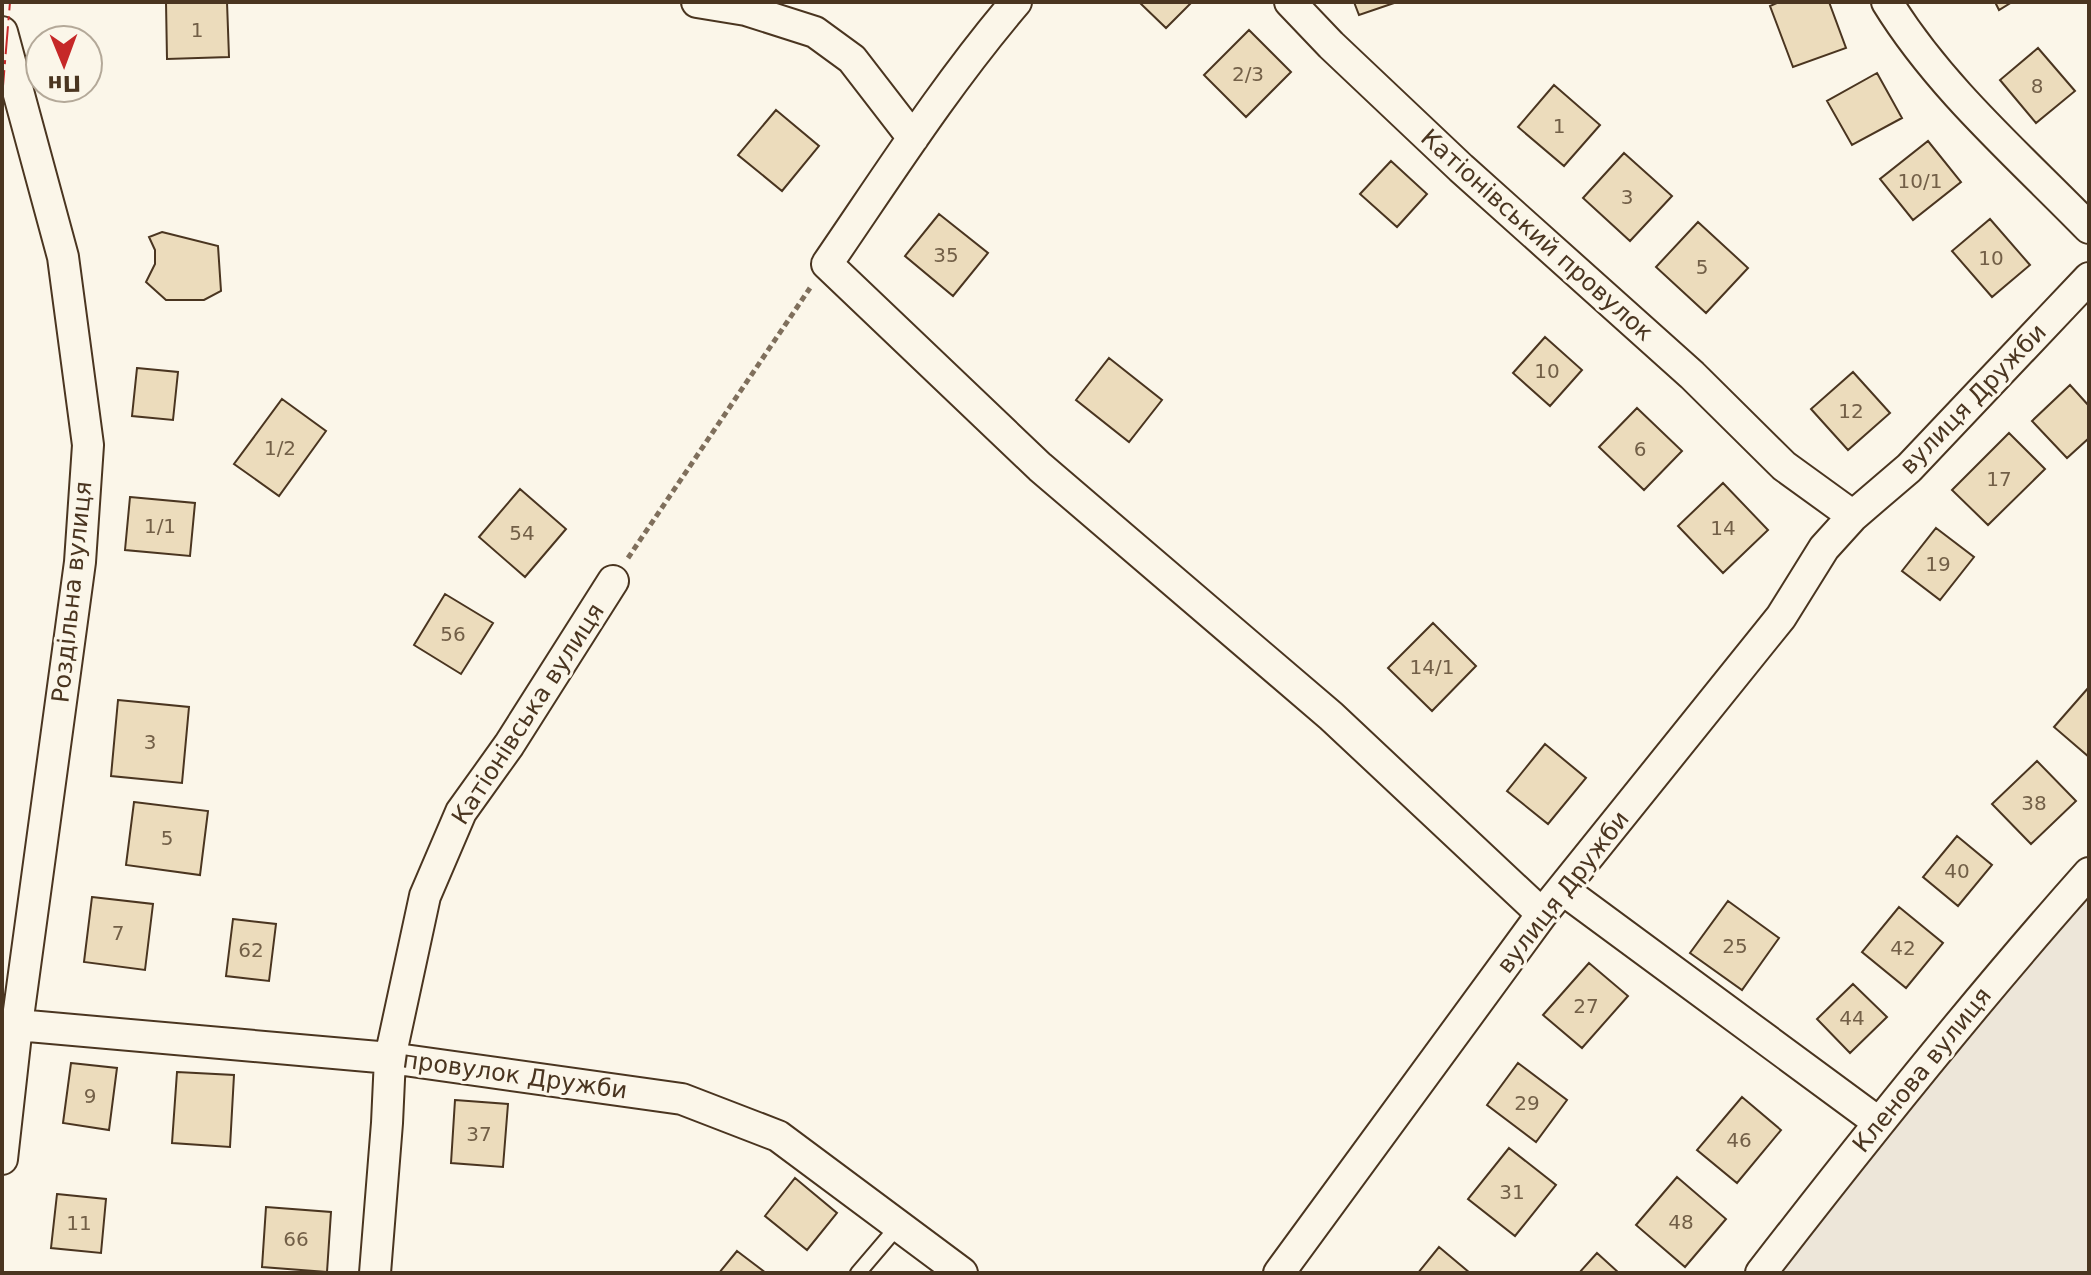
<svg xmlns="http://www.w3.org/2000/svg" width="2091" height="1275" viewBox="0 0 2091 1275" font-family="'DejaVu Sans',sans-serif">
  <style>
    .green { fill: #ede6d9; stroke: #887966; stroke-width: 2 }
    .building { fill: #ecdcbc; stroke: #4a3520; stroke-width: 2 }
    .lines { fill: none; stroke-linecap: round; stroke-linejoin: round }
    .service-casing { stroke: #4a3520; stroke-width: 18 }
    .minor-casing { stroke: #4a3520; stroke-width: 34 }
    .path { stroke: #7f6f5c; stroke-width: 5; stroke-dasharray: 6 4; stroke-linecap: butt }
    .service { stroke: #fbf6e9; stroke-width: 14 }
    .minor { stroke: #fbf6e9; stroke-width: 30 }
    .power { stroke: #c62828; stroke-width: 2; stroke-dasharray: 28 6 4 6; stroke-linecap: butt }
    .labels { text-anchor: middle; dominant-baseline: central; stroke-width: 6; stroke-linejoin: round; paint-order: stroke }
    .number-label { font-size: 20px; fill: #725f47 }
    .street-label { font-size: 24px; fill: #4a3520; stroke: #fbf6e9 }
  </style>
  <rect width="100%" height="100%" fill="#fbf6e9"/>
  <path class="green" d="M2089,873V1273H1761Z"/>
  <path class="building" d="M166,2H227L229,57L167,59Z
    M1139,2H1192L1166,28Z
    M1354,2H1397L1359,15Z
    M1779,2H1829L1846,48L1793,67L1770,6Z
    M1995,2H2012L1999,10Z
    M1249,30L1291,72L1246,117L1204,75Z
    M2038,48L2075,91L2036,123L2000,80Z
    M1877,73L1902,118L1852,145L1827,101Z
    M1554,85L1600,125L1564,166L1518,127Z
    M776,110L819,146L782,191L738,155Z
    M1928,141L1961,182L1913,220L1880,179Z
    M1624,153L1672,196L1630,241L1583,198Z
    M1391,161L1427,194L1397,227L1360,194Z
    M939,214L988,253L953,296L905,256Z
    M1990,219L2030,265L1992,297L1952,251Z
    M1698,222L1748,268L1706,313L1656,267Z
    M162,232L218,246L221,291L204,300H166L146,282L155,264V250L149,237Z
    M1545,337L1582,370L1550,406L1513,373Z
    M1109,358L1162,400L1129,442L1076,400Z
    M137,368L178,372L173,420L132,416Z
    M1853,372L1890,413L1848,450L1811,409Z
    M2070,385L2089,406V438L2067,458L2032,421Z
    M282,399L326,431L279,496L234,464Z
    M1637,408L1682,451L1644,490L1599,447Z
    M2009,433L2045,469L1988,525L1952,490Z
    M1723,483L1768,530L1723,573L1678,526Z
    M520,489L566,529L525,577L479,537Z
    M130,497L195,503L190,556L125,550Z
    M1936,528L1974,557L1940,600L1902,571Z
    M445,594L493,623L461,674L414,645Z
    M1433,623L1476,666L1432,711L1388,668Z
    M2089,687V757L2054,727Z
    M118,700L189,707L182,783L111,776Z
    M1545,744L1586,778L1548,824L1507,791Z
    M2037,761L2076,801L2031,844L1992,804Z
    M134,802L208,811L200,875L126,865Z
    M1957,836L1992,865L1958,906L1923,877Z
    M92,897L153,904L145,970L84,962Z
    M1728,901L1779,938L1742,990L1690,953Z
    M1899,907L1943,943L1906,988L1862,952Z
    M233,919L276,924L269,981L226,976Z
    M1589,963L1628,996L1582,1048L1543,1015Z
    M1853,984L1887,1017L1850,1053L1817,1019Z
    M71,1063L117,1068L109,1130L63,1123Z
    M1518,1063L1567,1100L1536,1142L1487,1105Z
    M177,1072L234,1075L230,1147L172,1143Z
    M1742,1097L1781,1130L1737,1183L1697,1150Z
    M455,1100L508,1104L503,1167L451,1163Z
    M1509,1148L1556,1185L1515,1236L1468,1199Z
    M1677,1177L1726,1219L1685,1267L1636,1225Z
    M795,1178L837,1213L807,1250L765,1216Z
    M57,1194L106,1199L101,1253L51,1248Z
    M266,1207L331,1212L327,1272L262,1267Z
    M1439,1247L1470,1273H1418Z
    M737,1251L766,1273H719Z
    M1597,1253L1619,1273H1579Z"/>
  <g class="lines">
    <g class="service-casing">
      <path id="service" d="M858,1273L899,1225"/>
    </g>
    <g class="minor-casing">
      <path id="minor" d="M697,2L746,10L815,32L852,59L913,138
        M1016,2C946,84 888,175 827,264L1040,467L1331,716L1542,914
        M1887,2C1940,88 2019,156 2089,228
        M2,32L63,257L88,445L80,562L17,1025L2,1159
        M1853,516L1909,468L2089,278
        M1562,889L1878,1122
        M17,1025L390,1058L682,1099L778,1136L962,1273
        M375,1273L387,1123L390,1058L425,896L461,812L509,745L613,581
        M1279,1273L1542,914L1781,617L1824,548L1853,516L1784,466L1692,375L1461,168L1331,45L1290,2
        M1761,1273C1867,1136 1974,1002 2089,873"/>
    </g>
    <path class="path" d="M628,558L810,288"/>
    <use href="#service" class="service"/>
    <use href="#minor" class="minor"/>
    <path class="power" d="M2,98L10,2"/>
  </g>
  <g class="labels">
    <g class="number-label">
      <text x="197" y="30">1</text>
      <text x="1248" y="74">2/3</text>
      <text x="2037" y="86">8</text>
      <text x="1559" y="126">1</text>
      <text x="1920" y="181">10/1</text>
      <text x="1627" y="197">3</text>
      <text x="946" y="255">35</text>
      <text x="1991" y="258">10</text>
      <text x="1702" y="267">5</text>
      <text x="1547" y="371">10</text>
      <text x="1851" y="411">12</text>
      <text x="280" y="448">1/2</text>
      <text x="1640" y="449">6</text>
      <text x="1999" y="479">17</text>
      <text x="160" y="526">1/1</text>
      <text x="1723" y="528">14</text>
      <text x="522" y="533">54</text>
      <text x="1938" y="564">19</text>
      <text x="453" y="634">56</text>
      <text x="1432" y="667">14/1</text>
      <text x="150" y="742">3</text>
      <text x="2034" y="803">38</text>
      <text x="167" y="838">5</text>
      <text x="1957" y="871">40</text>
      <text x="118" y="933">7</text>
      <text x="1735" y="946">25</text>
      <text x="1903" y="948">42</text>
      <text x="251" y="950">62</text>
      <text x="1586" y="1006">27</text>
      <text x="1852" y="1018">44</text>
      <text x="90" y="1096">9</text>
      <text x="1527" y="1103">29</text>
      <text x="479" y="1134">37</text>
      <text x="1739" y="1140">46</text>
      <text x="1512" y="1192">31</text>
      <text x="1681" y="1222">48</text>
      <text x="79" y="1223">11</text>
      <text x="296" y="1239">66</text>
    </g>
    <g class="street-label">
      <text transform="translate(1537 235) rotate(42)">Катіонівський провулок</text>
      <text transform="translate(1973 399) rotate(-46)">вулиця Дружби</text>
      <text transform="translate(72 592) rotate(-84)">Роздільна вулиця</text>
      <text transform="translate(528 714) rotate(-57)">Катіонівська вулиця</text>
      <text transform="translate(1563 892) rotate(-52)">вулиця Дружби</text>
      <text transform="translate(1922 1070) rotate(-51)">Кленова вулиця</text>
      <text transform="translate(515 1075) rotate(8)">провулок Дружби</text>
    </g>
  </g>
  <rect width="2091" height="1275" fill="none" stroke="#4a3520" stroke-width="8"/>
  <g transform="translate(64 64) rotate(179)"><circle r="38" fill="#fbf6e9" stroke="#b4a999" stroke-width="2"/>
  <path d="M0-6L14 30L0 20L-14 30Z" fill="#c62828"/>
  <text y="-12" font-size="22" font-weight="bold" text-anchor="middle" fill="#4a3520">Пн</text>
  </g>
</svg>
